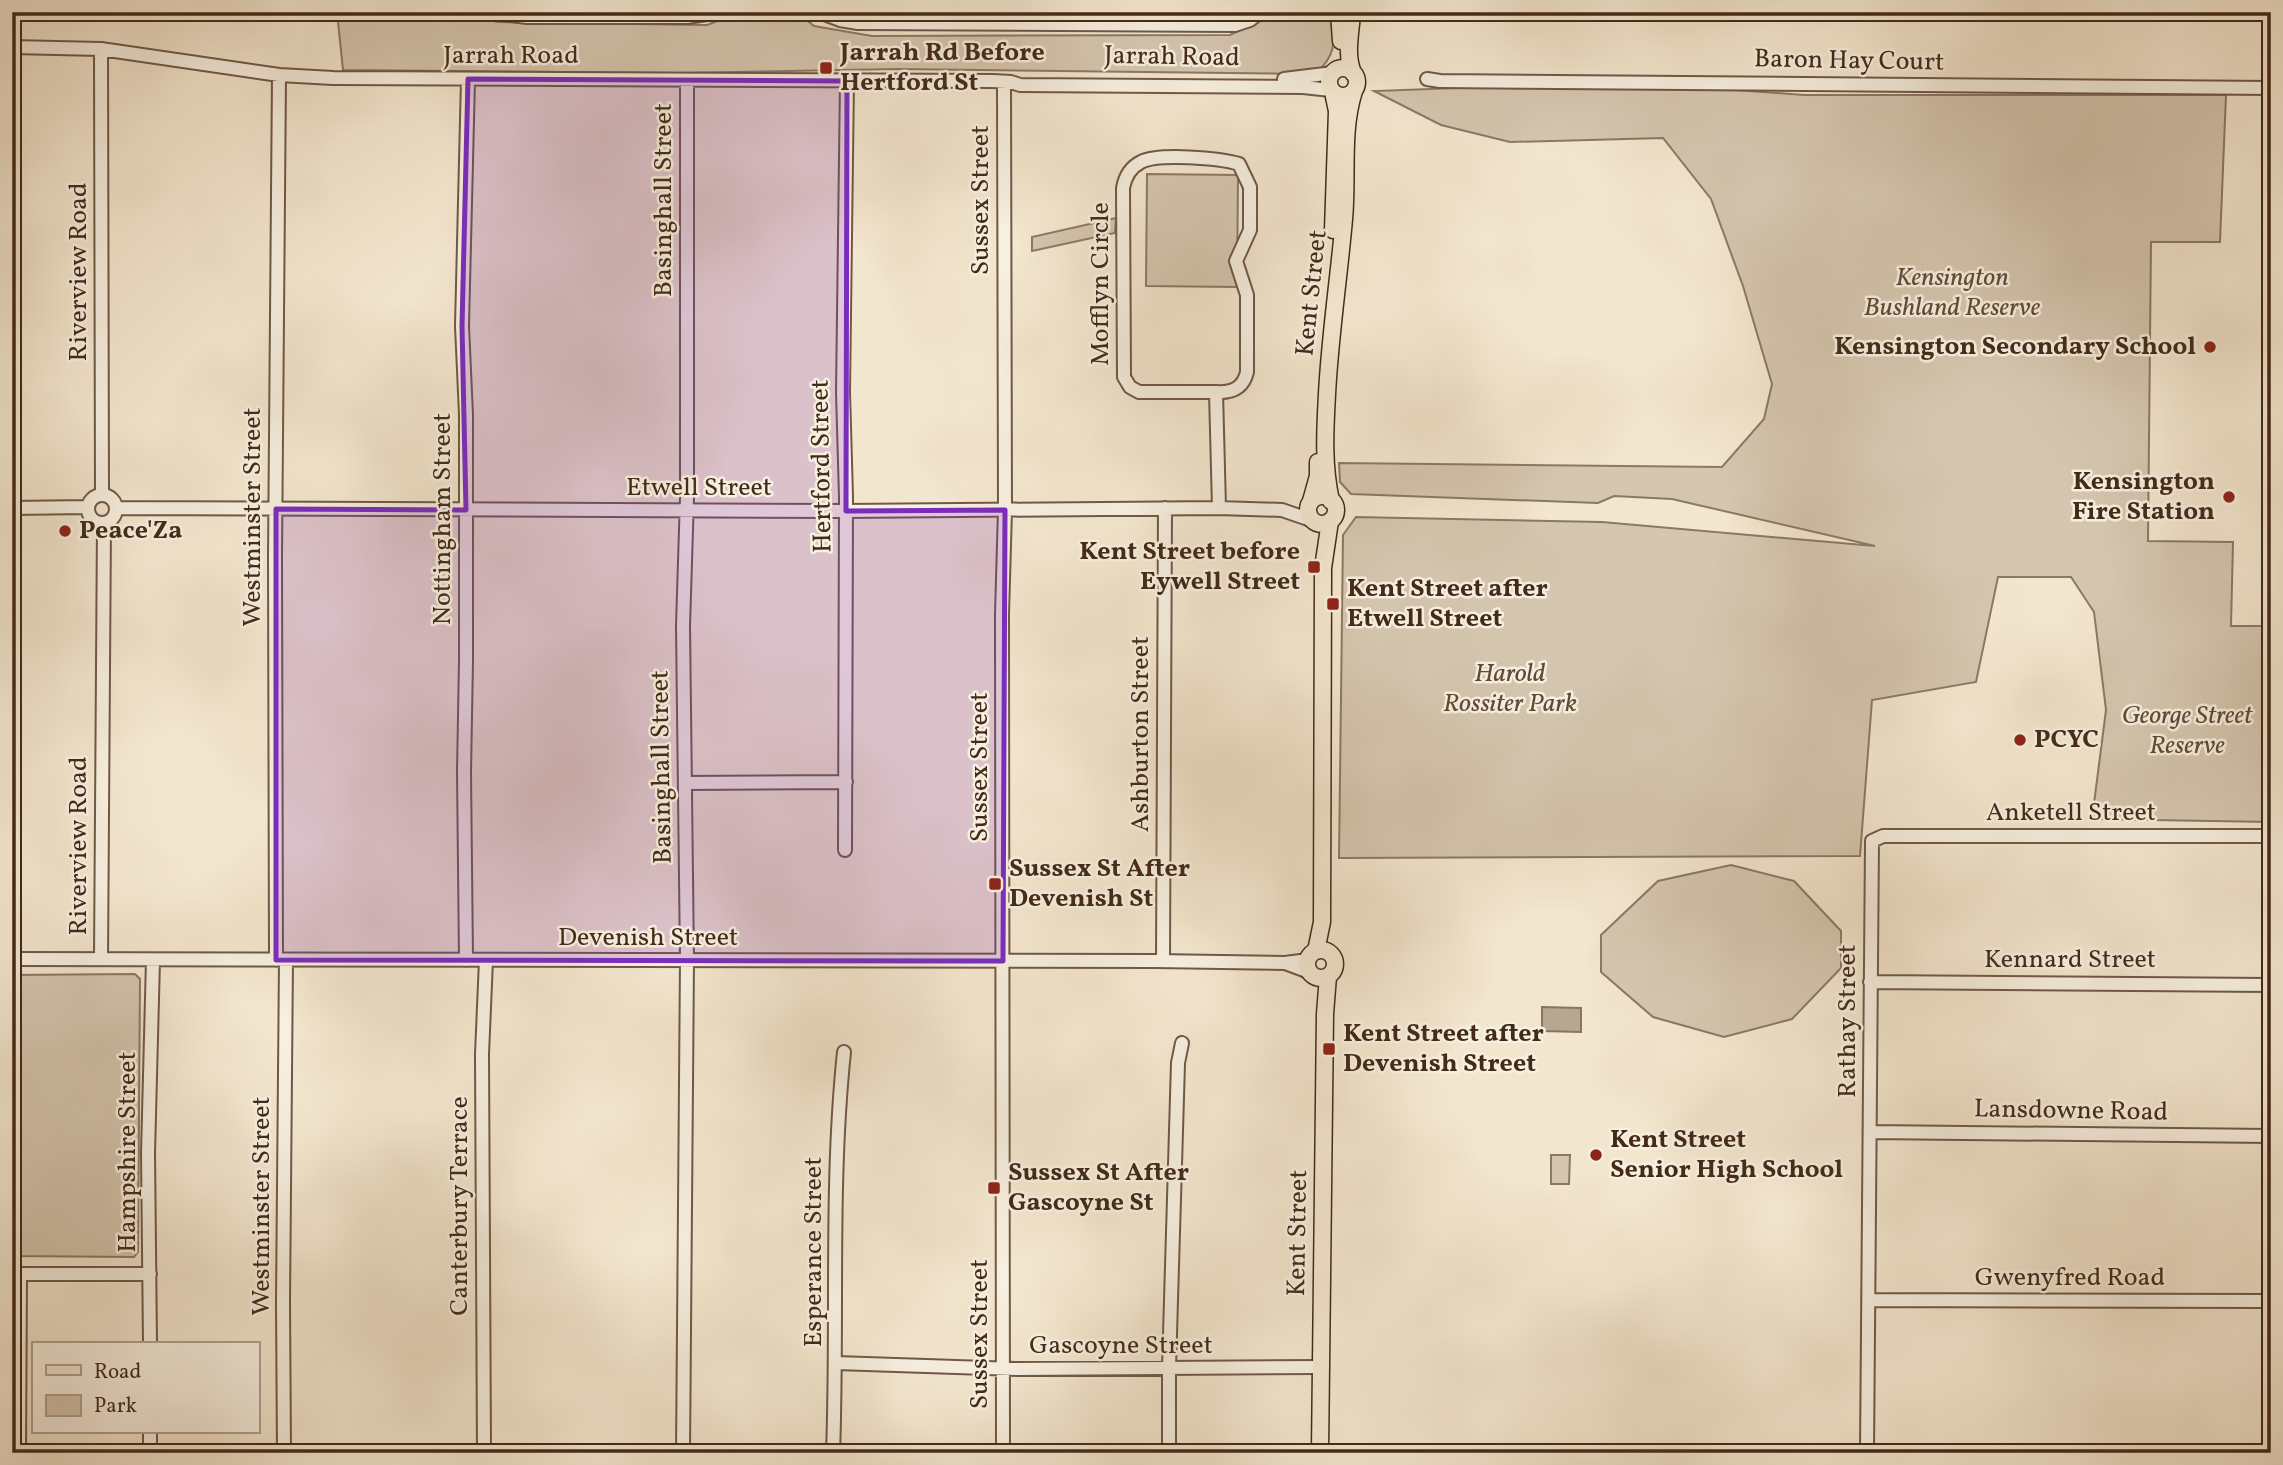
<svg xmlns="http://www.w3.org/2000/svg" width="2283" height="1465" viewBox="0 0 2283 1465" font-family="Vollkorn,serif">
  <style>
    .green { fill: #d5c6af; stroke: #8c7864; stroke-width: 2 }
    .water { fill: #b7a690; stroke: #897460; stroke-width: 2 }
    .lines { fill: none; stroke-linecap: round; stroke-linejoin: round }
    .minor-casing { stroke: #6f5946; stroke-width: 16 }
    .major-casing { stroke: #432a19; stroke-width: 19 }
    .minor { stroke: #f7efdf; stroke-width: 12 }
    .major { stroke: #f3e6ce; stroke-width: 16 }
    .marked { fill: #7b2cbf; fill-opacity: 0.2; stroke: #7b2cbf; stroke-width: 5; stroke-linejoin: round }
    .poi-dot { fill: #8f2418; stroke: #f7efdf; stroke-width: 2.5 }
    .labels { text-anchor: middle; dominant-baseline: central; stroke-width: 5; stroke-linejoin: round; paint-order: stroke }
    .poi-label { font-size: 26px; font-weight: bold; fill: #432a19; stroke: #f7efdf; text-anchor: start }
    .street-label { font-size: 26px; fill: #432a19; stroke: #f7efdf }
    .park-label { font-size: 26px; font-style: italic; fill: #604937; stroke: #f7efdf }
  </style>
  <rect width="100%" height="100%" fill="#f3e6ce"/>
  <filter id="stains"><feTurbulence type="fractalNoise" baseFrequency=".00286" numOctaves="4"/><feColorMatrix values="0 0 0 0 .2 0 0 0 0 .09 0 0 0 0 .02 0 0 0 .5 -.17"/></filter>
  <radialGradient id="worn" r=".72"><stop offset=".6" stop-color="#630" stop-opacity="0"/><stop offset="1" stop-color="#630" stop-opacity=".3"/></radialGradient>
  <path class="green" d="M337,12H444L498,22L707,25L741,12H797L814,26L872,36L1230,35L1262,20L1269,12H1330C1334,40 1339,53 1315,74L897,69L678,73L343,70Z
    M958,12H1110V17L958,16Z
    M1123,12H1251L1247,16L1124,20Z
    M1625,82L1804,95H2226L2220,242H2151L2148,541L2233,542L2231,626H2271V822L2092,819L2106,710L2094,612L2071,577H1998L1976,682L1872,700L1860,856L1339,858L1343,535L1356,517L1602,522L1875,546L1672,499L1614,496L1598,503L1351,494L1340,482L1339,463L1722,467L1764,419L1772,384L1743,286L1711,199L1663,138L1510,142L1441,125L1374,91Z
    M1147,174L1238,175L1237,287L1146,286Z
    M1116,218L1115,233L1032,251V237Z
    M1731,865L1794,881L1841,931V968L1792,1019L1724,1037L1653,1017L1601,972V935L1658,881Z
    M135,974L140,979L138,1252L134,1257L12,1256V975Z
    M1551,1155H1570L1569,1184H1551Z"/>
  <path class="water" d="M1542,1007L1581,1008V1032L1542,1031Z"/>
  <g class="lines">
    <g class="minor-casing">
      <path id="minor" d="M487,12L527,17H687L719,12
        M819,12L840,20L858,23L1235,25L1250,20L1260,12
        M12,47L101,49L279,75L333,78L993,81L1011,82L1020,85L1303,87L1331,90
        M101,49L102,494
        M1284,79L1333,73
        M1427,79L1440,81L2271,88
        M1216,392H1139L1130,387L1124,377L1123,188C1125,177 1131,167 1141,162C1158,153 1220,158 1239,164L1250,187V230L1236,261L1247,295V372C1243,389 1231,393 1216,392L1219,508
        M88 509a14 14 0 1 1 28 0a14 14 0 1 1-28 0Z
        M12,508L88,507
        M116,508L845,511L1219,508L1282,510L1311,520
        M685,783L846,782
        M845,850L846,497L843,392L847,81
        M12,959L1155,961L1285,963L1308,960
        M101,959L104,523
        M276,960L275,557L279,75
        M466,960L464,772L466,660V415L462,326L468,79
        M1163,961L1165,508
        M1285,963L1309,972
        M1870,982L2271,985
        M1871,1132L2271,1136
        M13,1274H150
        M1869,1300L2271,1301
        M150,1344L148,1153L153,960
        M836,1363L1016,1369L1321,1367
        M150,1432V1453
        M19,1453L20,1274
        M284,1453L283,1302L286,960
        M484,1453L482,1054L486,960
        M683,1453L687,960L683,626L687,497V80
        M833,1453C838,1319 830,1185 844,1052
        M1003,1453L1002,614L1005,510L1004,82
        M1169,1453V1368L1178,1063L1182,1043
        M1867,1453L1872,841L1883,836H2271"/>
    </g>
    <g class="major-casing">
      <path id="major" d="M1339,12L1341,41
        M1352,12C1351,33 1345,53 1353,73
        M1329 82a14 14 0 1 1 28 0a14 14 0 1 1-28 0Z
        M1333,230L1337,111L1333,92
        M1308 510a14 14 0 1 1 28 0a14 14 0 1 1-28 0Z
        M1311,501L1318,476V462
        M1331,501C1323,465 1325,431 1327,394C1330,335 1339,277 1344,219C1348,176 1341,132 1354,91
        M1307 964a14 14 0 1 1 28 0a14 14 0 1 1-28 0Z
        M1316,951L1322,922L1323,568L1330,521
        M1320,1453L1325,1014L1328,976"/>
    </g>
    <use href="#minor" class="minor"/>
    <use href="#major" class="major"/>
  </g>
  <path class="marked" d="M468,79L847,81L846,511L1005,510L1003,961L276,960V509L466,510L462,326Z"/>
  <g class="poi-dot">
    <rect x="819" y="61" width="14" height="14" rx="3.5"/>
    <circle cx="2210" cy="347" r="7"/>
    <circle cx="2229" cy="497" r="7"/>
    <circle cx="65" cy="531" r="7"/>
    <rect x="1307" y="560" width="14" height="14" rx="3.5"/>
    <rect x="1326" y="597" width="14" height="14" rx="3.5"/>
    <circle cx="2020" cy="740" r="7"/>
    <rect x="988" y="877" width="14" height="14" rx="3.5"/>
    <rect x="1322" y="1042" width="14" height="14" rx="3.5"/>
    <circle cx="1596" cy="1155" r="7"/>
    <rect x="987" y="1181" width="14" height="14" rx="3.5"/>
  </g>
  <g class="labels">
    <g class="poi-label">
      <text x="840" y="53">Jarrah Rd Before<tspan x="840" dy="30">Hertford St</tspan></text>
      <text x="2196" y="347" text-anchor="end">Kensington Secondary School</text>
      <text x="2215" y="482" text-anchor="end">Kensington<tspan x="2215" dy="30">Fire Station</tspan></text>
      <text x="79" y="531">Peace'Za</text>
      <text x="1300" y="552" text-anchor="end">Kent Street before<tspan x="1300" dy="30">Eywell Street</tspan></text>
      <text x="1347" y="589">Kent Street after<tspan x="1347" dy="30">Etwell Street</tspan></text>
      <text x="2034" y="740">PCYC</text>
      <text x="1009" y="869">Sussex St After<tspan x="1009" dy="30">Devenish St</tspan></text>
      <text x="1343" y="1034">Kent Street after<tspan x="1343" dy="30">Devenish Street</tspan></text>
      <text x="1610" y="1140">Kent Street<tspan x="1610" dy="30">Senior High School</tspan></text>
      <text x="1008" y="1173">Sussex St After<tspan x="1008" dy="30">Gascoyne St</tspan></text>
    </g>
    <g class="street-label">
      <text x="511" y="56">Jarrah Road</text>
      <text transform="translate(1172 57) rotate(1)">Jarrah Road</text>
      <text transform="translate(1849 61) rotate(1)">Baron Hay Court</text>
      <text transform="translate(664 200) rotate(-90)">Basinghall Street</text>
      <text transform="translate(981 200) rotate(-90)">Sussex Street</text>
      <text transform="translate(79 272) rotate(-90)">Riverview Road</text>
      <text transform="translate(1101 284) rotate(-90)">Mofflyn Circle</text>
      <text transform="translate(1312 293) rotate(-84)">Kent Street</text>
      <text transform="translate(822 466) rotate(-91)">Hertford Street</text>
      <text x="699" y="488">Etwell Street</text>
      <text transform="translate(253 517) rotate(-90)">Westminster Street</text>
      <text transform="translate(443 519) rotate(-90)">Nottingham Street</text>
      <text transform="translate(1141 734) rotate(-90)">Ashburton Street</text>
      <text transform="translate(662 767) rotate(-91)">Basinghall Street</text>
      <text transform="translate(980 767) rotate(-90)">Sussex Street</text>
      <text x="2071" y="813">Anketell Street</text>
      <text transform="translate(79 846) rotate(-90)">Riverview Road</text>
      <text x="648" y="938">Devenish Street</text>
      <text x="2070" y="960">Kennard Street</text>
      <text transform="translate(1848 1021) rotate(-90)">Rathay Street</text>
      <text transform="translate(2071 1111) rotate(1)">Lansdowne Road</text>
      <text transform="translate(128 1152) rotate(-90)">Hampshire Street</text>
      <text transform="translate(262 1206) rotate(-90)">Westminster Street</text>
      <text transform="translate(460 1206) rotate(-90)">Canterbury Terrace</text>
      <text transform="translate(1298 1233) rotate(-89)">Kent Street</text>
      <text transform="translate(814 1252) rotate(-90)">Esperance Street</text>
      <text x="2070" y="1278">Gwenyfred Road</text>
      <text transform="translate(980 1334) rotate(-90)">Sussex Street</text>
      <text x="1121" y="1346">Gascoyne Street</text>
    </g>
    <g class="park-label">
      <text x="1952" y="278">Kensington<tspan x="1952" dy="30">Bushland Reserve</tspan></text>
      <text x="1510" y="674">Harold<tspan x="1510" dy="30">Rossiter Park</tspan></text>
      <text x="2187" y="716">George Street<tspan x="2187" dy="30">Reserve</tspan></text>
    </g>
  </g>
  <rect width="2283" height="1465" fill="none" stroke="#f3e6ce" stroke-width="42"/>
  <rect x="14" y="14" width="2255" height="1437" fill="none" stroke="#432a19" stroke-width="3.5"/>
  <rect x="21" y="21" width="2241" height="1423" fill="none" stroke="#432a19" stroke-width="2"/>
  <rect x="32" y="1342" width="228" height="91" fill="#f7efdf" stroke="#afa090" stroke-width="2"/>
  <rect x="46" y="1365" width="35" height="10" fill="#f3e6ce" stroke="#afa090" stroke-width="2"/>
  <text x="94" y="1378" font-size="21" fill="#432a19">Road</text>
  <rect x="46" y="1395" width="35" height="21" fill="#d5c6af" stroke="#afa090" stroke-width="2"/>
  <text x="94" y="1412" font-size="21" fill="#432a19">Park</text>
  <rect width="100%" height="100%" filter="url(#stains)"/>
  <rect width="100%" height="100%" fill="url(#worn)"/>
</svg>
